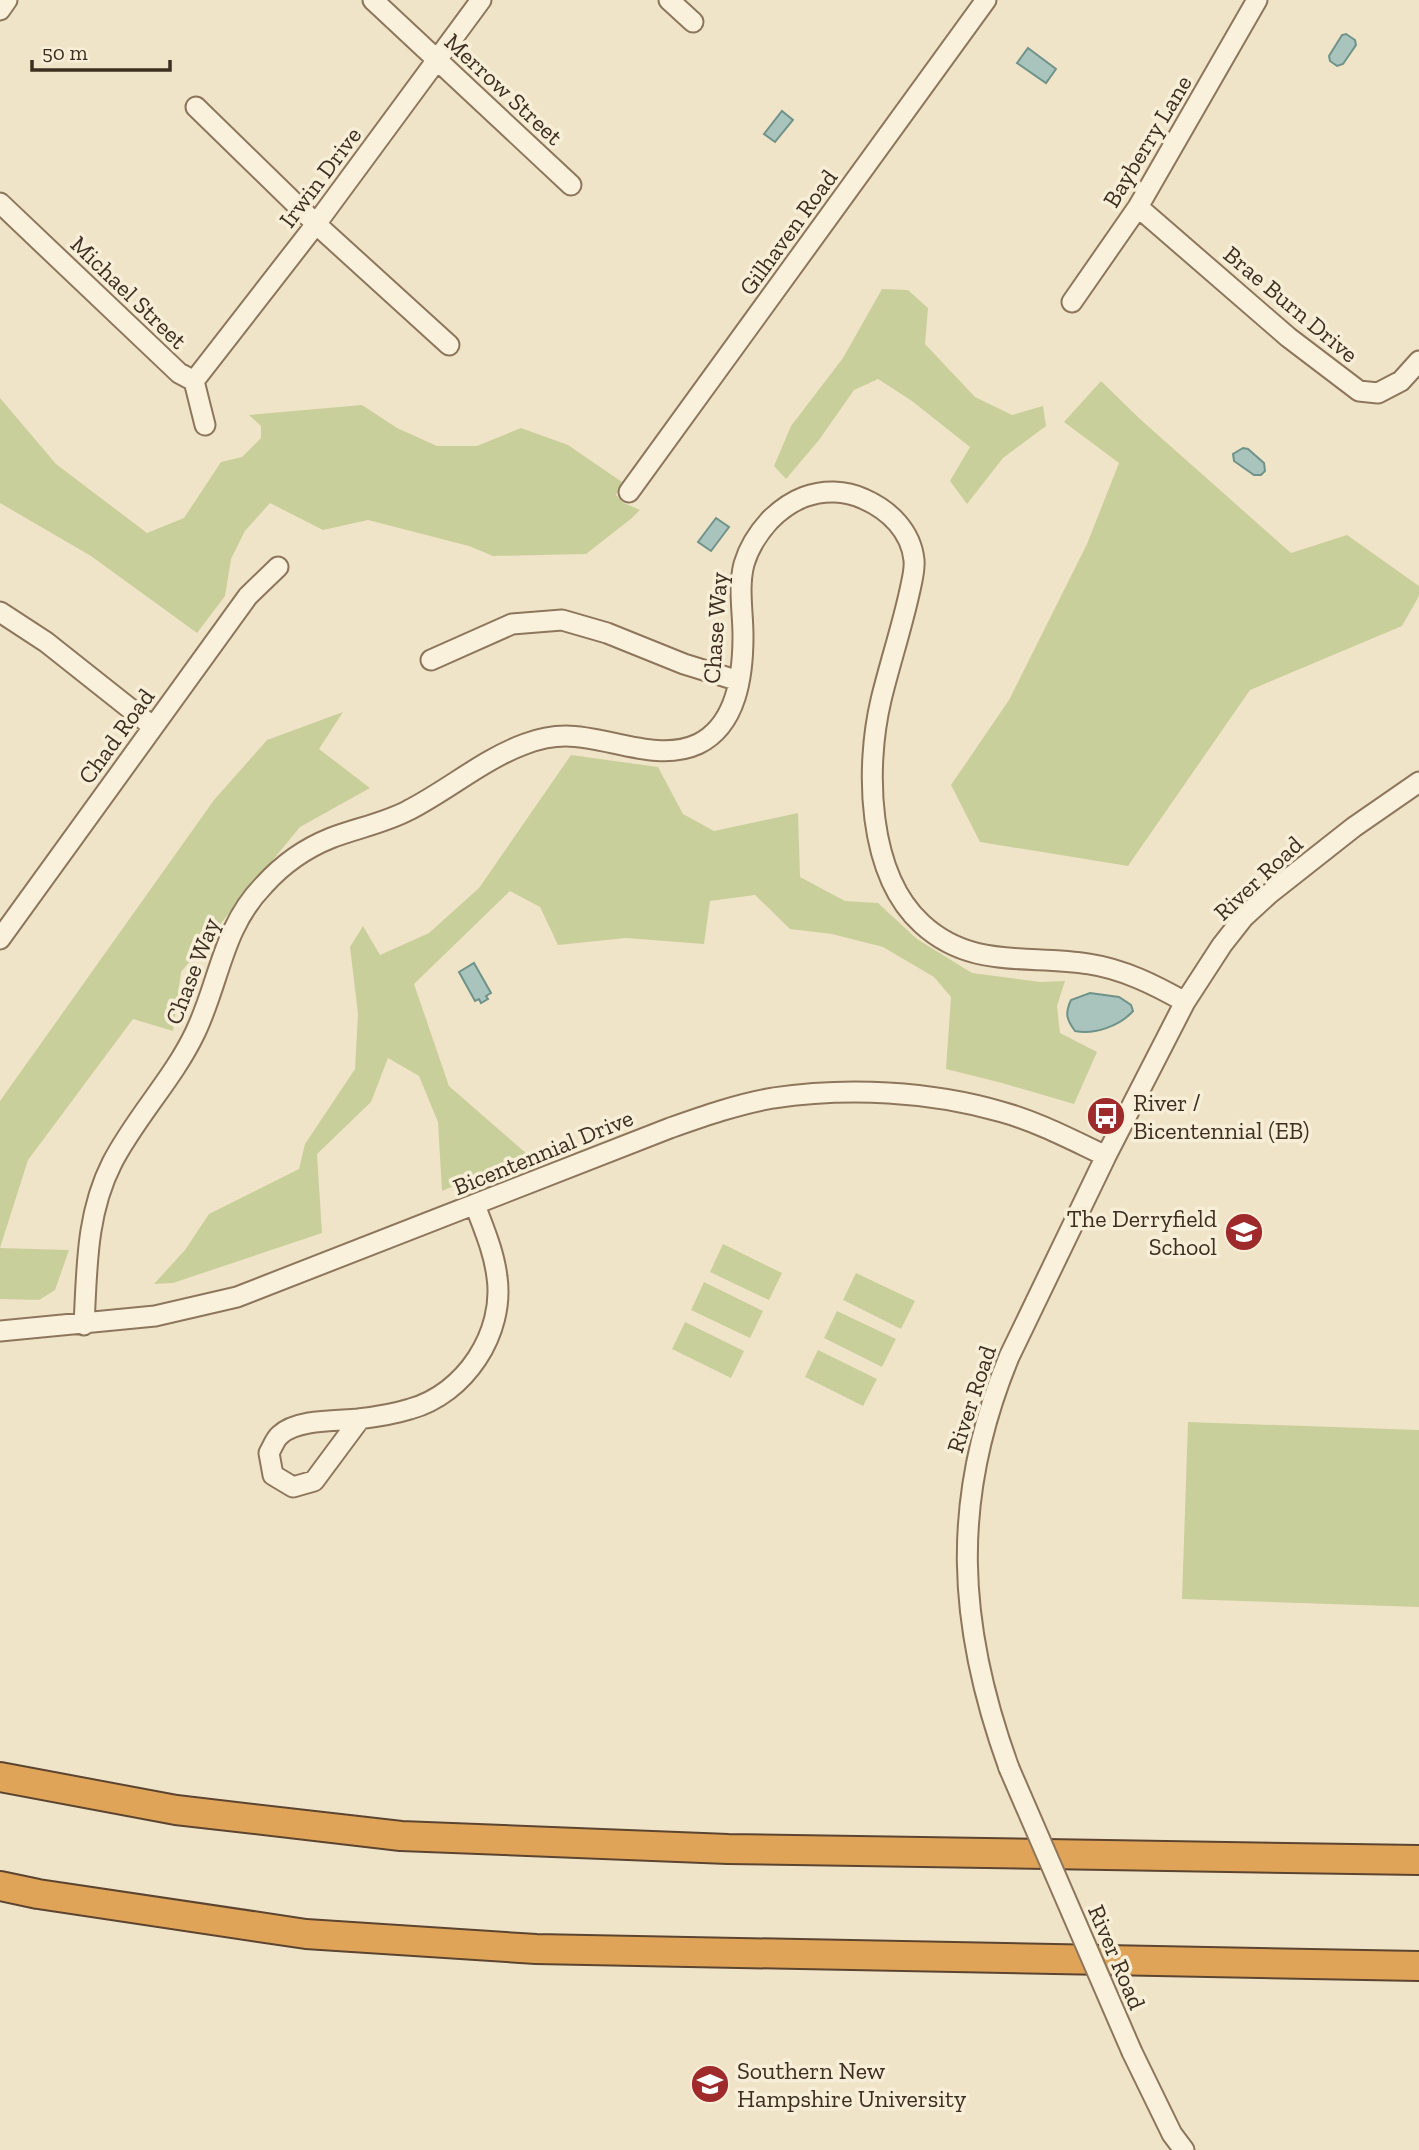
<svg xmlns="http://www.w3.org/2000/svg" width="1419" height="2150" viewBox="0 0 1419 2150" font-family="'Zilla Slab',serif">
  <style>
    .green { fill: #c9cf9b }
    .water { fill: #a9c4bc; stroke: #6f938a; stroke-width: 2 }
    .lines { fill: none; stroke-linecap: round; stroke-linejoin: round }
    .minor-casing { stroke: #8d765c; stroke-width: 23 }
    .highway-casing { stroke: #5b4430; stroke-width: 32 }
    .minor { stroke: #faf1dc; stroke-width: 19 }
    .highway { stroke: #e0a458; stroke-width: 28 }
    .minor-bridge-casing { stroke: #8d765c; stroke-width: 23; stroke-linecap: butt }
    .minor-bridge { stroke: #faf1dc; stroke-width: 19 }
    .labels { text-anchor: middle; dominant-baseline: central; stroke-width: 7; stroke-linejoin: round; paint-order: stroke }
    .street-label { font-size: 24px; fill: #3d2e20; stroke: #f7eed8 }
    .poi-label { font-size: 24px; fill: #3d2e20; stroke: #f7eed8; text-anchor: start }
  </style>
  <rect width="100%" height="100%" fill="#f0e4c8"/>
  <path class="green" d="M882,289L908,290L928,308L925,344L975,397L1012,415L1043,406L1046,426L1003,458L967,504L950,481L970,447L912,401L878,379L854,390L819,440L786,479L774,466L791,426L843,358Z
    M1101,381L1141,420L1291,553L1347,535L1419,586V596L1402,626L1250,690L1128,866L980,842L951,785L1009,700L1087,544L1119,463L1064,422Z
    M0,398L56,464L147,533L184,518L221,462L242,457L261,438V426L249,415L362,405L397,428L437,446H477L521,428L568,445L622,482L616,495L624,503L640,510L632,518L586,554L493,556L469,546L368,520L323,530L270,503L245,531L231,559L225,596L197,633L91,556L0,503Z
    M343,712L319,749L370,788L300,827L181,972L173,1031L133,1019L28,1160L0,1248L69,1250L55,1290L39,1300L0,1299V1101L214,800L267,740Z
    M571,755L658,767L683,814L714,831L798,813L800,877L845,901L878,903L917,939L972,973L1040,982L1065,981L1057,1006L1060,1033L1097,1052L1074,1104L1002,1083L946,1069L951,997L934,977L883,947L832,934L790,929L755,895L710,901L704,944L626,938L558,945L540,907L510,891L414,984L449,1086L527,1154L442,1191L438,1122L419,1076L388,1058L371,1102L317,1154L322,1233L173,1283L154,1284L185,1250L209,1214L299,1169L305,1144L355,1069L358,1014L350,947L363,926L380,955L429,933L479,888Z
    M723,1244L782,1273L769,1300L710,1272Z
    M856,1273L915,1301L901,1329L843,1300Z
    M704,1282L763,1311L750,1338L691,1310Z
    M837,1311L896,1339L882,1367L824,1338Z
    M685,1322L744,1351L731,1378L672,1349Z
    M818,1350L877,1379L863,1406L805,1377Z
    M1188,1422L1419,1430V1607L1182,1599Z"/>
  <path class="water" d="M1346,34L1355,40L1356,45L1343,64L1337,66L1330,61L1329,56L1342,35Z
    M1028,48L1056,69L1046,83L1017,63Z
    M782,111L793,120L775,142L764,134Z
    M1243,448L1248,449L1264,463L1265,471L1261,475H1254L1234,461L1233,454Z
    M716,518L729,527L711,551L698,542Z
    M474,963L491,993L486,996L488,999L481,1003L479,999L475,1001L459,972Z
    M1090,993L1119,997L1131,1005L1133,1011C1120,1026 1094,1035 1075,1031C1066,1019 1065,1013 1071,1000Z"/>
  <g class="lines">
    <g class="minor-casing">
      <path id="minor" d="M373,0L571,185
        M669,0L693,22
        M0,10L7,0
        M196,107L316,224L449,345
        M0,203L179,373L194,381L205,425
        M1138,207L1288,337L1359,391L1378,393L1401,381L1419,361
        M1072,302L1138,207L1257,0
        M194,381L316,224L481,0
        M629,492L986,0
        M0,612L46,642L152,726
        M431,660L512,624L562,620L607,633L684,664L739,681
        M0,939L248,596L278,567
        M84,1325C87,1269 86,1214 112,1163C135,1118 173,1079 195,1033C220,981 222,928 264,885C282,865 306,848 331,838C357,828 385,823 409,810C448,790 484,759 525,744C538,739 553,736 566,736C608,736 657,763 698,744C737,725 743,675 743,636C743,612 738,587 744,564C749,547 759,532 770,520C780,510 791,502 804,497C823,490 845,490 864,499C889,510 911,531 914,560C915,570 912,580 910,590C902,627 890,663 881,700C865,768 867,874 922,924C972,970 1029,954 1089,964C1123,969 1155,985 1185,1002
        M0,1331L155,1316L237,1297L670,1128C704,1116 738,1104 773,1098C847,1087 930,1091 1002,1112C1038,1122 1072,1140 1106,1156
        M360,1419L314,1481L293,1487L273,1475L269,1453C272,1448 275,1439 280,1435C296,1419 337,1421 358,1419C375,1417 394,1414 410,1409C465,1394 505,1333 497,1277C494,1252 484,1229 475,1205
        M1009,1768C957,1625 950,1500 1009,1357L1106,1156L1185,1002L1222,945L1244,917L1269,894L1354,827L1419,782
        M1132,2052L1172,2134L1184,2150"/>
    </g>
    <g class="highway-casing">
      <path id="highway" d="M0,1777L176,1810L401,1836L728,1849L1419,1860
        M0,1886L38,1894L306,1934L536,1949L1419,1966"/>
    </g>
    <use href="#minor" class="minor"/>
    <use href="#highway" class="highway"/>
    <g class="minor-bridge-casing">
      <path id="minor-bridge" d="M1009,1768L1132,2052"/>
    </g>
    <use href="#minor-bridge" class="minor-bridge"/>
  </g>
  <defs>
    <g id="bus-disc" transform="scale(2.0125)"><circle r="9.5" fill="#9e2a2b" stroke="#f7eed8"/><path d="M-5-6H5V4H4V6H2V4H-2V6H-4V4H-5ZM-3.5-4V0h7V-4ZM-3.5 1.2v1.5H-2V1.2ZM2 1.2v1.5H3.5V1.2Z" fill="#fff"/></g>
    <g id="school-disc" transform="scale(2.0125)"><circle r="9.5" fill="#9e2a2b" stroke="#f7eed8"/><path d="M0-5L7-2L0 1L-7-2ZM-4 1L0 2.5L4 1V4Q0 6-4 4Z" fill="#fff"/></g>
    <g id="university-disc" transform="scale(2.0125)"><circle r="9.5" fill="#9e2a2b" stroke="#f7eed8"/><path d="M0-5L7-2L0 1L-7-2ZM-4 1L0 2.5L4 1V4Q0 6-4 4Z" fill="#fff"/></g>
  </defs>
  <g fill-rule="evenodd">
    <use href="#bus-disc" x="1106" y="1116"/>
    <use href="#school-disc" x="1244" y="1232"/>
    <use href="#university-disc" x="710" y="2084"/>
  </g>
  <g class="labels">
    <g class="street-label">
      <text transform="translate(504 89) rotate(43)">Merrow Street</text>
      <text transform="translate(1147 141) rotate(-59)">Bayberry Lane</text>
      <text transform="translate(320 177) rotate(-53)">Irwin Drive</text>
      <text transform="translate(788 232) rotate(-54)">Gilhaven Road</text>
      <text transform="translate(129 292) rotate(44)">Michael Street</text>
      <text transform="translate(1291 304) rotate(40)">Brae Burn Drive</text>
      <text transform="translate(715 628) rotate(-86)">Chase Way</text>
      <text transform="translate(116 736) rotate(-54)">Chad Road</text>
      <text transform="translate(1258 878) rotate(-43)">River Road</text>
      <text transform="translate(192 971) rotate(-69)">Chase Way</text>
      <text transform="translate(543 1152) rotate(-22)">Bicentennial Drive</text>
      <text transform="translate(971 1399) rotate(-72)">River Road</text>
      <text transform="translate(1117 1957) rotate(67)">River Road</text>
    </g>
    <g class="poi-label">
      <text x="1133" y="1102">River /<tspan x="1133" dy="28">Bicentennial (EB)</tspan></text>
      <text x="1217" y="1218" text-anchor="end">The Derryfield<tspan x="1217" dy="28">School</tspan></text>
      <text x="737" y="2070">Southern New<tspan x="737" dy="28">Hampshire University</tspan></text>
    </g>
  </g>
  <path d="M32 60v10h138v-10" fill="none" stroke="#3d2e20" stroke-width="3.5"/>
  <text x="42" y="60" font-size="21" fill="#3d2e20" stroke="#f7eed8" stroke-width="5" paint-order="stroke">50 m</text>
</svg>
